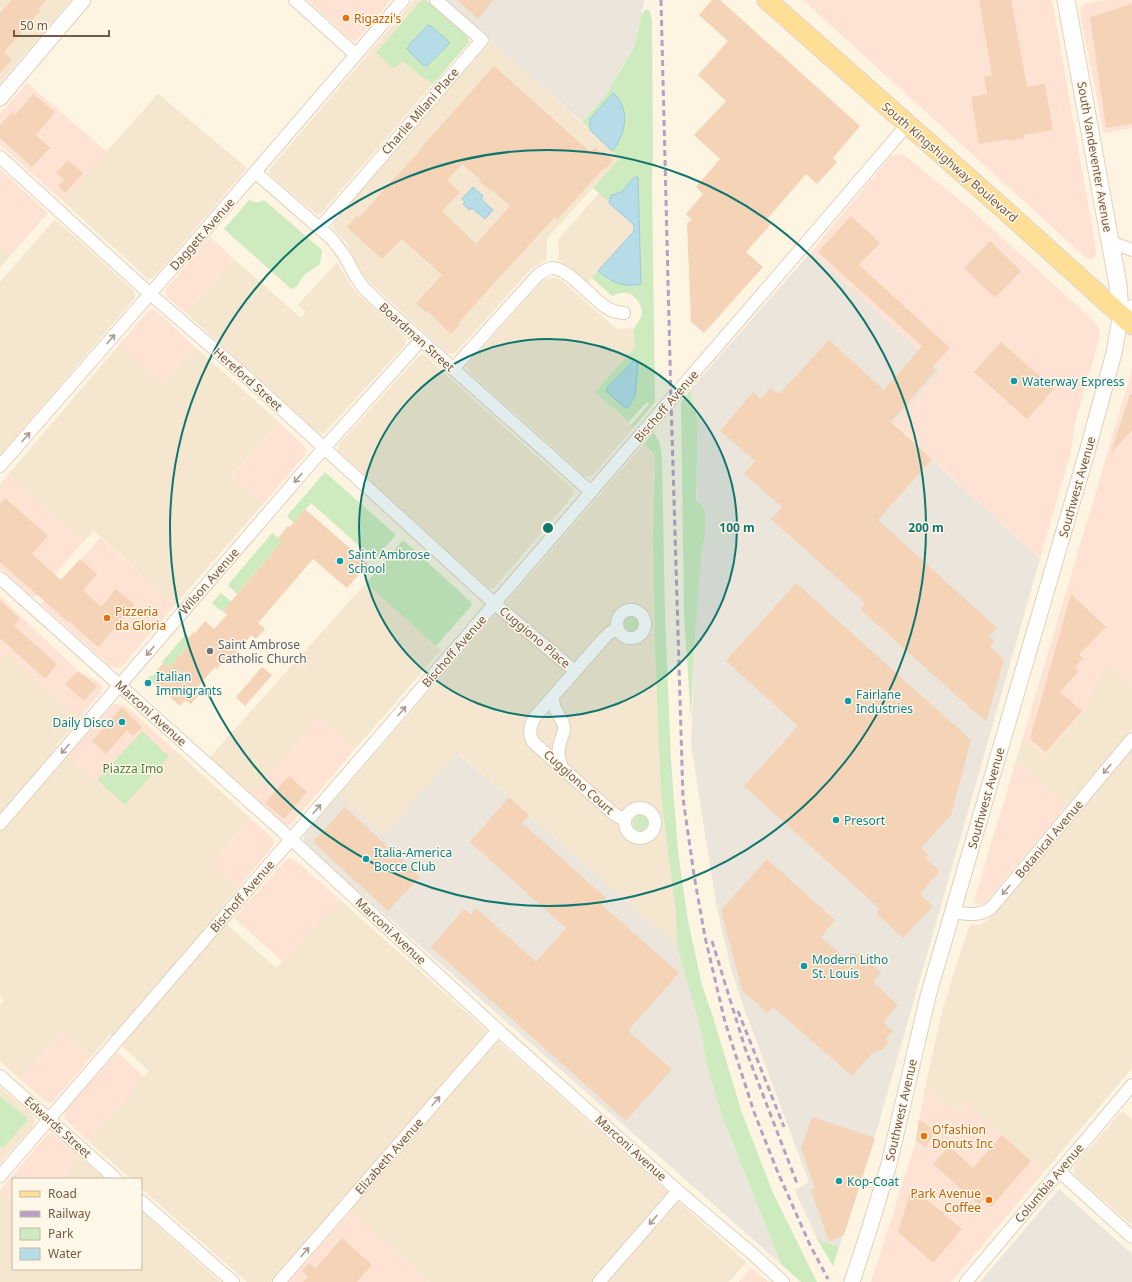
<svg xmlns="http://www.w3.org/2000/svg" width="1132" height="1282" viewBox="0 0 1132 1282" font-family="'Noto Sans',sans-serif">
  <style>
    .residential { fill: #f5e6cf }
    .commercial { fill: #fee3d4 }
    .industrial { fill: #ebe5dc }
    .green { fill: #ceebbf }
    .water { fill: #b5dce7; stroke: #9acbd9 }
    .building { fill: #f4d3b7; fill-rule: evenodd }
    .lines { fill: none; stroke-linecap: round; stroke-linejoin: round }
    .minor-casing { stroke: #e2d0bc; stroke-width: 14 }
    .tertiary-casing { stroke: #e2d0bc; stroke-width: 17 }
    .secondary-casing { stroke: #e7d2ba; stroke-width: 19 }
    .primary-casing { stroke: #ded7d3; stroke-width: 21 }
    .minor { stroke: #fff; stroke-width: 12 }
    .tertiary { stroke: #fff; stroke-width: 15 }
    .secondary { stroke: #fff; stroke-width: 17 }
    .primary { stroke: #ffdf96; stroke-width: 19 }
    .rail { stroke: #b79fc6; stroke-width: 3; stroke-dasharray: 6 4; stroke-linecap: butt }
    .oneway { stroke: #ac9c91 }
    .ring { fill: none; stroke: #0f766e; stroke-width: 2 }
    .food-dot { fill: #e8710a; stroke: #fff7e8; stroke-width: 1.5 }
    .culture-dot { fill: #0f9aa8; stroke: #fff7e8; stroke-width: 1.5 }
    .worship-dot { fill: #6b7280; stroke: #fff7e8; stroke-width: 1.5 }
    .labels { text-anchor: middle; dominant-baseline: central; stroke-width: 3; stroke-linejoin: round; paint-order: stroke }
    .food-label { font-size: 12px; fill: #c56008; stroke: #fff7e8; text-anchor: start }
    .street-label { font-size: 12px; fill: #755a47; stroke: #fff7e8 }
    .culture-label { font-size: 12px; fill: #0d838f; stroke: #fff7e8; text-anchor: start }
    .worship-label { font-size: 12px; fill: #5b616d; stroke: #fff7e8; text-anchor: start }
    .park-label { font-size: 12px; fill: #4c7c3e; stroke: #fff7e8 }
    .centre { fill: #0f766e; stroke: #fff7e8; stroke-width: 2 }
    .ring-label { font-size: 12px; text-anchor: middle; font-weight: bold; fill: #0f766e; stroke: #fff7e8; stroke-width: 3; stroke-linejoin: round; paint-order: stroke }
  </style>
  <rect width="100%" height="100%" fill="#fdf4e1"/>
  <path class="residential" d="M0,0H71L0,83Z
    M414,0H426L467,35L469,39V42L321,213L318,215L315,213L270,175V169Z
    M491,40L620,158L548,237L547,242V257L546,260L530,270L458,350L455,353L450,354L447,353L366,279L360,271L346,242L334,230L333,226L335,221Z
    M158,94L247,168L154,277L148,279L63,201Z
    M599,193L633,224L634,228L632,234L588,282L572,268L559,260L558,240Z
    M55,219L133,290L135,295L134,299L0,455V282Z
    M0,245L11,255L0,268Z
    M234,259L301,318L306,312L298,305L337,262L350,284L357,293L405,337L406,340L405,345L323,434L317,432L186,313Z
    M553,278L560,279L566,284L613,326L619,329H625L633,327L635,347L595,392L634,427L592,476L589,477L584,475L468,371L467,366L469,363L541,283L547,279Z
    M119,345L162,383L195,347L279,422L232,476L263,504L175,605L94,531L83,542L8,475Z
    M423,354L573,489L575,493L494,588H491L488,587L340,453L338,450L339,444L418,357Z
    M644,444L654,453L655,460L653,537L655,650L661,796L676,914L677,946L459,753L383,835L339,795Z
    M366,583L441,650L355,749L319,718L251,795L209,758Z
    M5,652L79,719L56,746L125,807L175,750L250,818L211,864L238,888L216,915L276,968L339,899L746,1262L729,1282H429L340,1202L271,1282H247L141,1188V1179H131L88,1141L149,1071L110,1035L91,1057L61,1033L20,1079L0,1061V1005L4,1000L0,996V658Z
    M1107,663L1132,685V729L1067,805L1016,761L1023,737L1045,756L1084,711Z
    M1132,749V1068L1044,1172L964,1101L954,1112L925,1087L943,1008L969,926L973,924L980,925L984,923L988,920Z
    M0,1087L34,1117L35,1121L32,1127L0,1163Z
    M1122,1111L1132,1120V1225L1075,1175L1074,1169L1076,1164Z
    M80,1157L105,1179H61Z
    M1,1189L13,1200V1269H141V1211L220,1282H0V1191Z"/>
  <path class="commercial" d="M307,0H391L358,39L354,41L350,39Z
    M803,0H1052L1096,249V253L1095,257L1092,259H1089L1085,257Z
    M1107,0H1132V128L1104,133L1080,13L1082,6L1087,3Z
    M27,83L107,152L63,201L0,145V114Z
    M897,154L904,155L967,206L1094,321L1099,328L1100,336L1075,423L1070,455L1040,559L894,423L941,370L811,252L890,157Z
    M0,169L48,213L11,255L0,245Z
    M210,237L234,259L186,313L167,297L165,293L166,289Z
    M154,309L195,347L162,383L119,345L148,311Z
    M1132,370V685L1107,664L1084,711L1045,756L1023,737Z
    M279,422L304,446L306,449L305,455L263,504L232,477Z
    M8,475L83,542L34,598L0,569V484Z
    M100,538L175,605L122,666L117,669L111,667L41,604Z
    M0,596L78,671L99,682L102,686L101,692L79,719L5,652L0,658Z
    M120,703L126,706L175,750L125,807L67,757L113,705Z
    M319,717L355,749L292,823L289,825L285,824L251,795Z
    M1016,761L1067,805L985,903L981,905L977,903L974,900Z
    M250,818L271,837L274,841L272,847L238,888L211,864Z
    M290,858L295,860L339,899L283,962L234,918L286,860Z
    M61,1033L91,1057L54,1100L50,1103L46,1102L20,1079Z
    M117,1052L144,1077L88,1141L66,1120L64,1115L66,1109Z
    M925,1087L954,1112L964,1101L1044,1172L951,1282H871L916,1141Z
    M52,1133L80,1157L61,1179H13V1200L1,1189L47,1135Z
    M351,1211L429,1282H288Z
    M751,1268L768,1282H739Z"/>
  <path class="industrial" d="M445,0H644L642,14L634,46L606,95L582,122Z
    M811,252L941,370L894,424L1040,559L880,1119L839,1247L817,1239L795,1190L809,1182L740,997L731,968L717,909L691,744L696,622L697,476L698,418L690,390Z
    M458,753L677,946L703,1038L705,1059L722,1116L781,1264L306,845L304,840L305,833L339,795L383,835Z
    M1059,1189L1132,1254V1282H980Z"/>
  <path class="green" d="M423,0H426L467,35L469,42L433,84L428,81L402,61L394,69L376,53L417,5Z
    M646,9L650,11L652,22L653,151L652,184L655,402L634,427L631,425L649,404L647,402L629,422L595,392L635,347C635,342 632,333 634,329C637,322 642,319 642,312C642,304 634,294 627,293C622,292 616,294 612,296L592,278L632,234L634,228L633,224L593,188L620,158L582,122L606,95L634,47L642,14Z
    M249,200C255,203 259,203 264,200L322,250L321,260L319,265L304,275L297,286L294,289L290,288L224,229Z
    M690,390L698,421L696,500L702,506L705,513V535L701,553L696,622L691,718L684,615L681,403Z
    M654,432L660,444L662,459L665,614L671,761L678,851L688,921L702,985L713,1017L742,1113L773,1193L817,1282H801L781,1264L722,1116L705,1059L703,1038L677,946L676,914L661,796L655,650L653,537L655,460L654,453L644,444Z
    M325,472L396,535L374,559L311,503L294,523L287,516Z
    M272,533L282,541L237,594L228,585Z
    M403,540L470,601L472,605L436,646L366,583Z
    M221,593L232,602L223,611H221L212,603Z
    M624 624a8 8 0 1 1 16 0a8 8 0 1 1-16 0Z
    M186,634L189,637L185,641L189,644L169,668L162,662Z
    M155,673L160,678L155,684L152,682L147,688L143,684L151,675L153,676Z
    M142,731L169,756L125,805L97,780Z
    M633 823a8 8 0 1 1 16 0a8 8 0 1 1-16 0Z
    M0,1096L27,1118V1121L3,1148L0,1146Z
    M817,1239L839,1247L833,1266Z"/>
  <path class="water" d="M428,25L431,26L449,42L448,45L430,63L426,66L423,65L407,49L409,45Z
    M613,93C631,109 626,134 612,151L590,130V119Z
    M634,177H638L641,284C624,288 611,282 598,271L634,231V228L633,224L609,203L611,195L616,194L623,191Z
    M473,187L483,196L481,199L493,210L485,219L472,208L469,210L463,204L465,202L462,199Z
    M634,360L637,361L638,363L635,396L628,408H625L606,391L607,388Z"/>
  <path class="building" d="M12,0H46L38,9L40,11L4,52L12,59L0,73V13Z
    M457,0H493L478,19Z
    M712,0H720L860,126L833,158L837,162L817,184L806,174L767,219L772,223L746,252L763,267L704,333L691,322L687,223L692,220L686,214L703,194L696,187L720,159L694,135L726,101L698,75L728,41L699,15Z
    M979,0H1011L1027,87L1045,84L1053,130L1024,135L1025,138L1009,141L1008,139L979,144L971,97L987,94L984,77L992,75Z
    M1132,4V124L1106,128L1090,17Z
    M494,66L590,152L595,147L601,153L602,151L613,160L604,170L603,169L557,220L555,217L528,246L467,313L459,323L460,324L451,334L427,311L426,312L416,303L442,275L402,239L382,259L347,227L357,216L359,218L396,176V177L421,150L420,149ZM462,164L480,179L479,181L491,191L492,190L510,206L476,244L442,211L460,192L447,180Z
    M33,94L55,112L36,135L50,148L32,167L0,138V125L12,112L15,115Z
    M68,160L83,173L65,193L58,186L64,179L56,173Z
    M851,216L880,243L859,265L950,348L932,367L936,370L891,422L932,459L878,520L997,628L989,636L994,641L990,647L1004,660L986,722L860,609L865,603L771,519L782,507L744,474L755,461L720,431L753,392L761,399L770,388L779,394L829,340L884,390L922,346L818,252Z
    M990,241L1021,271L995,298L964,268Z
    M1001,342L1054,389L1027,419L974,372Z
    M1130,394L1132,395V430L1111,453Z
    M5,498L48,536L32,554L61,580L80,559L97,574L83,590L101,607L116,589L135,605L98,647L69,621L68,622L0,562V504Z
    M305,509L368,564L347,588L313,559L258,623L265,629L256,639L251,635L230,660L227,657L217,669L215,667L195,690L200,694L191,704L185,700L180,706L155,684L160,678L155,673L163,663L169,668L189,644L185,641L194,632L195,633L205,621L214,629L227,615L223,611L282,541L278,538L288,526L290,527Z
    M796,583L971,740L951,815L921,848L929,855L925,858L940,871L920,894L933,906L903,938L876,913L880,909L744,786L798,726L726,661Z
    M1071,594L1106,627L1079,655L1083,658L1075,667L1079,671L1060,692L1082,711L1046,752L1030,739Z
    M0,600L20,619L14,626L57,664L45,679L0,638Z
    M262,667L272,675L245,706L236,697Z
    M78,671L97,686L84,701L65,684Z
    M122,707L142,727L133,736L127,730L106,754L92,741Z
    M289,776L307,792L284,819L265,803Z
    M509,797L529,815L522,823L606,898L601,904L679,973L628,1031L672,1069L626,1121L431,947L464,909L471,915L476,908L536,962L566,928L470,842Z
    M345,807L420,877L388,911L313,842Z
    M767,859L835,920L821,937L846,959L850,954H859L881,973L873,982L898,1005L883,1022L893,1031L886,1039L888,1043L885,1047L882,1050L873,1052L852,1076L773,1007L768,1013L742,990L721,910Z
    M812,1117L875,1138L844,1235L829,1242L811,1190L815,1188L801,1148Z
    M919,1119L935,1131L926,1147L916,1141Z
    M1002,1135L1031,1161L991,1207L983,1200L979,1205L933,1164L949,1146L973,1168Z
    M912,1187L962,1229L933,1263L898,1232Z
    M342,1238L372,1265L357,1282H303L308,1277L302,1271L309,1263L316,1268Z"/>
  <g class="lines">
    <g class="minor-casing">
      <path id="minor" d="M295,0L356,55
        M0,157L150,294L241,372L495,604L575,671
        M255,172L332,239L344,255L356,277L363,287L374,298L591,492
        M320,228L482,40L436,0
        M1110,239L1116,244L1132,250
        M1120,314L1132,306
        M453,369L537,276C541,273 546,269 551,268C568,266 593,301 609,309C614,312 618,312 624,313
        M0,466L150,294L403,0
        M0,578L291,839L498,1030L678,1191L755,1256L783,1282
        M617 624a14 14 0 1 1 28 0a14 14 0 1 1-28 0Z
        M618,629L611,632L605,637L535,717C530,725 528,733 533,742L614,814L625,820
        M553,696C552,712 563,716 564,728C564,733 561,738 560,743C557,753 559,759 562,768
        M625 823a15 15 0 1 1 30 0a15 15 0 1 1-30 0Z
        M0,824L324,448L421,340
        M953,912C967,914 978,917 991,908L1132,739
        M0,1076L116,1179
        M1059,1171L1132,1237
        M0,1176L781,272L907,125
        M141,1201L233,1282
        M279,1282L498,1030
        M599,1282L678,1191
        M966,1282L1132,1085"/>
    </g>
    <g class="tertiary-casing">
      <path id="tertiary" d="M0,98L83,0
        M852,1282L870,1227L889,1164L928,996L1087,452L1114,353L1119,325L1120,314"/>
    </g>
    <g class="secondary-casing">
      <path id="secondary" d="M1066,0L1118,285L1120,314"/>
    </g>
    <g class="primary-casing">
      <path id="primary" d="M767,0L1017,221L1132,325"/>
    </g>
    <use href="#minor" class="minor"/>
    <use href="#tertiary" class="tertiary"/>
    <use href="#secondary" class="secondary"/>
    <use href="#primary" class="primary"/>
    <path class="rail" d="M661,0L671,400L683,798L694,875L705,937L725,1022L754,1112L776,1168L810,1245L828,1279
      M712,941L745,1048L798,1186
      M738,1011L784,1127"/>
  </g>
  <defs><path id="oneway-shaft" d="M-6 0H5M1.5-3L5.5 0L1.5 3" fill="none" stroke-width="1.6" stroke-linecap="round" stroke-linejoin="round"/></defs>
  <g class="oneway">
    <use href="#oneway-shaft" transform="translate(111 339) rotate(-49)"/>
    <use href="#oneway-shaft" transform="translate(26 437) rotate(-49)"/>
    <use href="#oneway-shaft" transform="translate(298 478) rotate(131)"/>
    <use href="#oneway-shaft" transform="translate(150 651) rotate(131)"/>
    <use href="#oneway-shaft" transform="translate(402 711) rotate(-49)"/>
    <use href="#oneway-shaft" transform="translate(65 749) rotate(131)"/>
    <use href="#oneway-shaft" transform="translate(1107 769) rotate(130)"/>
    <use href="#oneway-shaft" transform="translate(317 809) rotate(-49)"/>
    <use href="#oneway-shaft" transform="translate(1006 890) rotate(130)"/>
    <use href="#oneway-shaft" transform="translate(436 1101) rotate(-49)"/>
    <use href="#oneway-shaft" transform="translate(653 1220) rotate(131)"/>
    <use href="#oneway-shaft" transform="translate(305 1252) rotate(-49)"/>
  </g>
  <circle cx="548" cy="528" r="189" fill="#0f766e" fill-opacity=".12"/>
  <g class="ring">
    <circle cx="548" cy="528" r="189"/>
    <circle cx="548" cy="528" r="378"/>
  </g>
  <g class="food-dot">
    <circle cx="346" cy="18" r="4"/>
    <circle cx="107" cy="618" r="4"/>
    <circle cx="924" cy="1136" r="4"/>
    <circle cx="989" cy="1200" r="4"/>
  </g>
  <g class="culture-dot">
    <circle cx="1014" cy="381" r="4"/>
    <circle cx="340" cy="561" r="4"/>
    <circle cx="148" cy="683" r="4"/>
    <circle cx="848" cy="701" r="4"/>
    <circle cx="122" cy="722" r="4"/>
    <circle cx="836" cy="820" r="4"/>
    <circle cx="366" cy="859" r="4"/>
    <circle cx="804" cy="966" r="4"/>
    <circle cx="839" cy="1181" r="4"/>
  </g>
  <circle class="worship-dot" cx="210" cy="651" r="4"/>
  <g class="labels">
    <g class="food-label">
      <text x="354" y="18">Rigazzi's</text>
      <text x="115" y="611">Pizzeria<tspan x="115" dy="14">da Gloria</tspan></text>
      <text x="932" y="1129">O'fashion<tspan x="932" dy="14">Donuts Inc</tspan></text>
      <text x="981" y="1193" text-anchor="end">Park Avenue<tspan x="981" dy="14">Coffee</tspan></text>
    </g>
    <g class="street-label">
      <text transform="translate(420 111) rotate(-49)">Charlie Milani Place</text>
      <text transform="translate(1095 157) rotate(80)">South Vandeventer Avenue</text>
      <text transform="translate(950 162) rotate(41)">South Kingshighway Boulevard</text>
      <text transform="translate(202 234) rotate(-49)">Daggett Avenue</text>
      <text transform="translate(417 337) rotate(42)">Boardman Street</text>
      <text transform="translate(248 379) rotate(42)">Hereford Street</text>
      <text transform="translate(666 406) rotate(-49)">Bischoff Avenue</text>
      <text transform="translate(1077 487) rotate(-74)">Southwest Avenue</text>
      <text transform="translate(209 581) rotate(-49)">Wilson Avenue</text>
      <text transform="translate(535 637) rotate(40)">Cuggiono Place</text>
      <text transform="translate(454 651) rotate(-49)">Bischoff Avenue</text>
      <text transform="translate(151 713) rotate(42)">Marconi Avenue</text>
      <text transform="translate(579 782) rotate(42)">Cuggiono Court</text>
      <text transform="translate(986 798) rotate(-74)">Southwest Avenue</text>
      <text transform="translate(1049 839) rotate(-50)">Botanical Avenue</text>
      <text transform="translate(242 896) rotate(-49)">Bischoff Avenue</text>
      <text transform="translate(391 931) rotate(43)">Marconi Avenue</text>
      <text transform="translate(901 1110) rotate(-77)">Southwest Avenue</text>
      <text transform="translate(58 1127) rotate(42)">Edwards Street</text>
      <text transform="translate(631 1148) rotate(42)">Marconi Avenue</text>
      <text transform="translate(389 1156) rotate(-49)">Elizabeth Avenue</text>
      <text transform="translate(1049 1183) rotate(-50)">Columbia Avenue</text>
    </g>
    <g class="culture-label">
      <text x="1022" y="381">Waterway Express</text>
      <text x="348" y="554">Saint Ambrose<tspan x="348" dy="14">School</tspan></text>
      <text x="156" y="676">Italian<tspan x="156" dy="14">Immigrants</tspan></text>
      <text x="856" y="694">Fairlane<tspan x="856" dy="14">Industries</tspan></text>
      <text x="114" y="722" text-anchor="end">Daily Disco</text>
      <text x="844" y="820">Presort</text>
      <text x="374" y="852">Italia-America<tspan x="374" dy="14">Bocce Club</tspan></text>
      <text x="812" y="959">Modern Litho<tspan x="812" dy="14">St. Louis</tspan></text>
      <text x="847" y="1181">Kop-Coat</text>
    </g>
    <g class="worship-label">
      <text x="218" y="644">Saint Ambrose<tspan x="218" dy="14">Catholic Church</tspan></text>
    </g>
    <g class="park-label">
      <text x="133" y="768">Piazza Imo</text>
    </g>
  </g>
  <circle cx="548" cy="528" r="6" class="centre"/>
  <g class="ring-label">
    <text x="737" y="532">100 m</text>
    <text x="926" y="532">200 m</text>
  </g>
  <rect x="12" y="1178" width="130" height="92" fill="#fff7e8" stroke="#c8b8a8"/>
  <rect x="20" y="1191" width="20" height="6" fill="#ffdf96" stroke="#c8b8a8"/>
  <text x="48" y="1198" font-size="12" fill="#755a47">Road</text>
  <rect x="20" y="1211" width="20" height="6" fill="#b79fc6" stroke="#c8b8a8"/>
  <text x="48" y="1218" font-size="12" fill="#755a47">Railway</text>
  <rect x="20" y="1228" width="20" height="12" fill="#ceebbf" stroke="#c8b8a8"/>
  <text x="48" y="1238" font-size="12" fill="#755a47">Park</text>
  <rect x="20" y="1248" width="20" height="12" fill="#b5dce7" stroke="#c8b8a8"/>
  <text x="48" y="1258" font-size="12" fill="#755a47">Water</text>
  <path d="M14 30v6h95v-6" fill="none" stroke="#755a47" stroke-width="2"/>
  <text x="20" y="30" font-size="12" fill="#755a47" stroke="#fff7e8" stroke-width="3" paint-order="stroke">50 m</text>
</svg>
